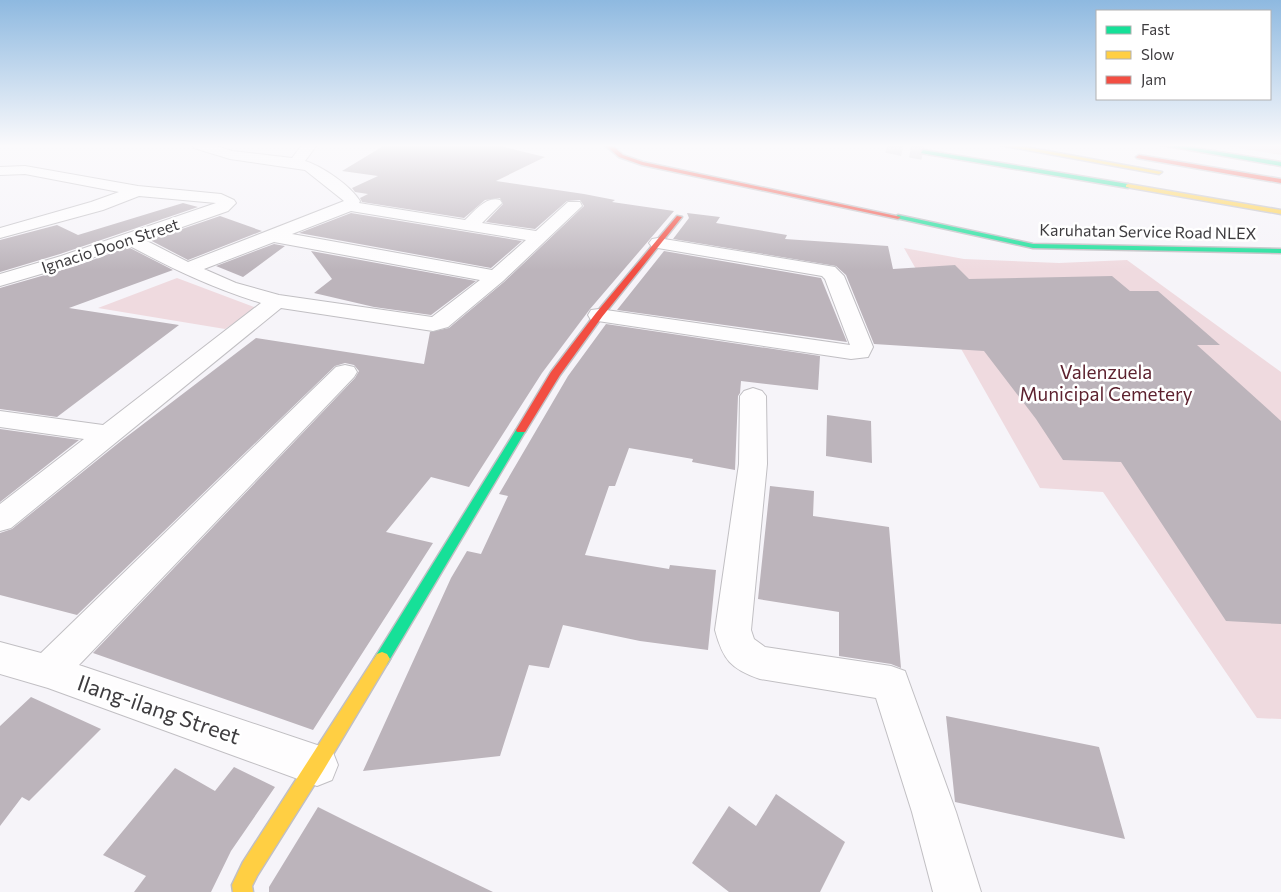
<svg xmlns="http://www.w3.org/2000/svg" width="1281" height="892" viewBox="0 0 1281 892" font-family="Commissioner,sans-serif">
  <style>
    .green { fill: #efdadf }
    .building { fill: #bcb4bb }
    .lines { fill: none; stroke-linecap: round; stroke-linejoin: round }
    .highway-tunnel { stroke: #d1cfd4; stroke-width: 16; stroke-dasharray: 16 8; stroke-linecap: butt }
    .street-casing { stroke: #c1bfc3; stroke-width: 2 }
    .fast-casing { stroke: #c1bfc3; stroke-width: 3 }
    .slow-casing { stroke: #c1bfc3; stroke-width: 3 }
    .jam-casing { stroke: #c1bfc3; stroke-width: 3 }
    .street { fill: #fefdfe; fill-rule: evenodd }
    .fast { fill: #16e098; fill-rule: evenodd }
    .slow { fill: #ffcf43; fill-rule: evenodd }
    .jam { fill: #f24e42; fill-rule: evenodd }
    .labels { text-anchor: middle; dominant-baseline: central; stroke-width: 5; stroke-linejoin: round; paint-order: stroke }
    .far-street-label { font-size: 16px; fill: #3e3c3f; stroke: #fff }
    .park-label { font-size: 19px; fill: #5d222f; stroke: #fff }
    .near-street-label { font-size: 22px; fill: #3e3c3f; stroke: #fff }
  </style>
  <rect width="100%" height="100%" fill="#f6f4f9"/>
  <path class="green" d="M1219,145H1281V155Z
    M904,248L964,259L1059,263L1127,260L1281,372V719L1257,718L1103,492L1040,488Z
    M177,278L257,308L225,329L98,308Z"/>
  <path class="building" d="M385,145H496L545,157L496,181L584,194L615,200L612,202L674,211L590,309L542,373L469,487L431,477L386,532L433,543L313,730L93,653L355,378L359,371L354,365L345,363L335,366L77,615L0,595V533L12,529L121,441L256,338L424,364L430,332L449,328L504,282L584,206L580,200L567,201L535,229L486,222L503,204L500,198L485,200L464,218L362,202L360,198L368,194L355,192L352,188L378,176L342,171Z
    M183,203L198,207L60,254L0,272V240L57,225L78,235Z
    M351,213L522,241L491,268L299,233Z
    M687,213L720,217L716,223L787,235L785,239L888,246L893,269L955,265L969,279L1112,276L1130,291H1158L1220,345H1197L1281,421V624L1226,621L1121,462L1063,460L1036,419L984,351L874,344L846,275L836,266L673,239L689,218Z
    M220,216L262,231L188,260L150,240Z
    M274,244L285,246L243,277L216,266Z
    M128,247L173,270L69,308L179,325L57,417L0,409V288L76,266Z
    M311,251L476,281L431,315L374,307L314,293L332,279Z
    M664,251L821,278L847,342L617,310Z
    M606,324L820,356L818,390L741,381L740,393L738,396L735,470L692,462L693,459L629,448L615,486H609L585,555L669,569L670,565L716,570L708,650L640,641L563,625L549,668L529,665L500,756L363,771L451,578L467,551L481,554L508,496L499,494L568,376Z
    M827,415L871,421L872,463L826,456Z
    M0,429L79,440L0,502Z
    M770,486L814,491L813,516L889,527L901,668L891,664L839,656V612L758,599Z
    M31,697L101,729L29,801L22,797L0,826V726Z
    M946,716L1099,747L1125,839L955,802Z
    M234,767L275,787L231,851L211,892H134L146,876L103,855L175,768L215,791Z
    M776,794L845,842L820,892H729L692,863L729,806L756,826Z
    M318,807L354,825L493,892H269V887Z"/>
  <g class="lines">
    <path class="highway-tunnel" d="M887,145L923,152"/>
    <g class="street-casing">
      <path id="street" d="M192,145H214L232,151L292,158L302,145H317L305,161C322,166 351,186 360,201L359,203L465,220C475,211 486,196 500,200L502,203L482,223L536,231L568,202H580L582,206L503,281L448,327L433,331L281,308L11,528L0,531V504L84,439L0,427V411L103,425L261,303C212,288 173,269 128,245L75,264L0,286V274L61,256L216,203L139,196L103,210L0,238V228L91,202L119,192L25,174L0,175V167L25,166L138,186L221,194L234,200L236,203L228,211L145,240L188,262L344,201L305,170L230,159L194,148ZM351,211L526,240L492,270L292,234ZM274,242L480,280L432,317L279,295L236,283L204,269Z
        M658,238L835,267L844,276L873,347L868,357L851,359L591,320L588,315L591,310L599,309L850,345L825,279L822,276L652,247L649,243L652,239Z
        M345,365L354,367L357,372L354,377L79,665L332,750L338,765L332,780L317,786L48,688L0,674V642L41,653L336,367Z
        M753,388L762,391L766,396L767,464L751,630L754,639L765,647L891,666L905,671L956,812L981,892H933L912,812L876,698L760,679C731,669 723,660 715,630L739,464L740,396L744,391Z"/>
    </g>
    <g class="fast-casing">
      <path id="fast" d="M1161,145H1177L1281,162V166Z
        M923,150L1128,184L1131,186L1128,188L921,153Z
        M898,215L1033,244L1281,249V253L1033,248L896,218L895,217Z
        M521,427L526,430L387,664L382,666L377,664L374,659L377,654L516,430Z"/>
    </g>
    <g class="slow-casing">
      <path id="slow" d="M999,145H1014L1162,172L1159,174Z
        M1128,184L1281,210V214L1126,187V185Z
        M382,652L387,654L390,659L387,664L323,771L257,876L252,886L253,892H233L232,885L243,862L377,654Z"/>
    </g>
    <g class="jam-casing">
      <path id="jam" d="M605,145H612L623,155L643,162L901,217L898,219L642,165L619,157Z
        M1139,155L1281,179V183L1137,158L1136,157Z
        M677,216L682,217L602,317L560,375L525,432H517L516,430L551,372L596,313Z"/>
    </g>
    <use href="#street" class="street"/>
    <use href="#fast" class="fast"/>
    <use href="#slow" class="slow"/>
    <use href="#jam" class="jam"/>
  </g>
  <linearGradient id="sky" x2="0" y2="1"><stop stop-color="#8eb9e0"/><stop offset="0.54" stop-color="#fbfafc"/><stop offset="1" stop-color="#fbfafc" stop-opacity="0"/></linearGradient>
  <rect width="1281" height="270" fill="url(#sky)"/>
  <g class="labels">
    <g class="far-street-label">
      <text transform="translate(1148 231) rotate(1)">Karuhatan Service Road NLEX</text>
      <text transform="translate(110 245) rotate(-18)">Ignacio Doon Street</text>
    </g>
    <g class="park-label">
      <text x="1106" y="371">Valenzuela<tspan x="1106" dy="22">Municipal Cemetery</tspan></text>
    </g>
    <g class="near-street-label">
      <text transform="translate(159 709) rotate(19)">Ilang-ilang Street</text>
    </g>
  </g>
  <rect x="1096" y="10" width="175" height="90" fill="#ffffff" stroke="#b2b1b2"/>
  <rect x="1106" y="26" width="25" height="8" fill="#16e098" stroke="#b2b1b2"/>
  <text x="1141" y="35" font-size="15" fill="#3e3c3f">Fast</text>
  <rect x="1106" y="51" width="25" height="8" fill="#ffcf43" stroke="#b2b1b2"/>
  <text x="1141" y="60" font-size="15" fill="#3e3c3f">Slow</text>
  <rect x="1106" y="76" width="25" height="8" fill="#f24e42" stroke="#b2b1b2"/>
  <text x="1141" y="85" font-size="15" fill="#3e3c3f">Jam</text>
</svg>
